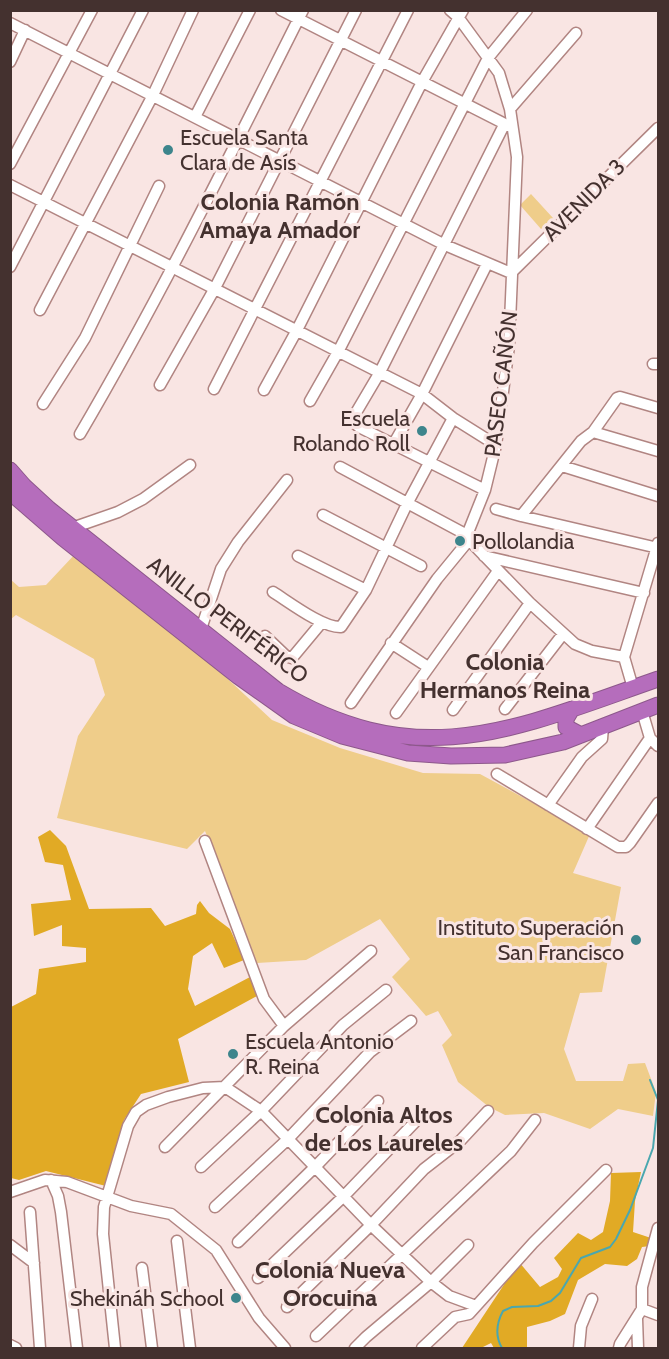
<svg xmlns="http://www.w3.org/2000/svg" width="669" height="1359" viewBox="0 0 669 1359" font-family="Cabin,sans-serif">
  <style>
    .green { fill: #efcd8a }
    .forest { fill: #e1aa25 }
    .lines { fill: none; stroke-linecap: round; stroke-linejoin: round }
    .stream { stroke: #4aa7af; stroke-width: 2 }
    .minor-casing { stroke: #b18582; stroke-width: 13 }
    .highway-casing { stroke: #8d588b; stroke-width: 17 }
    .minor { stroke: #fff; stroke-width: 10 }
    .highway { stroke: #b56dbc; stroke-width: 15 }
    .poi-dot { fill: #3d858c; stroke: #f9e5e3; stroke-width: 2 }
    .labels { text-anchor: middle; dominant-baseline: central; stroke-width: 6; stroke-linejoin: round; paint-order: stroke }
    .poi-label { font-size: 22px; fill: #44312f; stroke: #f9e5e3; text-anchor: start }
    .street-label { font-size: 22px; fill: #44312f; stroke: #f9e5e3 }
    .neighbourhood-label { font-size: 24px; font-weight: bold; fill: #44312f; stroke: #f9e5e3 }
  </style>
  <rect width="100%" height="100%" fill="#f9e5e3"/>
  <path class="green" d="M531,194L553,218L541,229L520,205Z
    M76,553L216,668L272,720L340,748L423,773L480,774L590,834L573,873L621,887L602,992L580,993L564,1049L576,1081H623L628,1064L645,1063L656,1092L653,1116L618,1109L590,1129L544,1113L505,1115L489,1107L458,1082L442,1045L452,1035L438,1011L426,1016L392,977L410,959L380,919L306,960L257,963L205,831L187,849L57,818L78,736L105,695L94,659L16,615L11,619L10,579L19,587L46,585Z"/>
  <path class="forest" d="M50,830L66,846L89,909L151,908L165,926L196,914L197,905L200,901L209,913L230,929L244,960L224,968L212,943L193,956L188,989L195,1006L250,977L257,996L178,1039L189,1082L141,1094L124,1120L106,1186L46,1171L19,1180L11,1178V1007L36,994L39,969L86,962V948L62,946V925L34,936L31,904L71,900L63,865L45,862L38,837Z
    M641,1172L635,1201L633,1232L651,1238L650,1246L642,1247L637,1259L627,1266L605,1264L578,1280L565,1314L550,1321L527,1327V1348H494L491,1343L481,1348H462L519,1262L540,1287L558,1277L562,1269L554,1258L578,1233L591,1240L603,1232L610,1201L611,1173Z"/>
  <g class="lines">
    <path class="stream" d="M502,1348C495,1336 496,1324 503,1311L512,1307L538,1306L551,1301L560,1293L581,1258L610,1247L616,1239L630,1210L653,1148L658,1100L650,1080"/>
    <g class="minor-casing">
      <path id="minor" d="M281,10L511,127
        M450,10L458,17L499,73L510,109L517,157L509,346L496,445L485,490L467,535
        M10,23L445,245L511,273
        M10,62L25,30
        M510,109L576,33
        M195,117L250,10
        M10,164L92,10
        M10,185L422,394L453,418L496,445
        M10,267L143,10
        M511,273L658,128
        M40,310L153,95L193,10
        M653,364H658
        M160,385L215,288L356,10
        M214,389L408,10
        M264,390L297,330L422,82L463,10
        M310,401L339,350L488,58L527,10
        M43,404L85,338L159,186
        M593,432L658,451
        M80,434C161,296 231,153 303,10
        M393,445L422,394L487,264
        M562,466L658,496
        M340,467L467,535L469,540L530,603L575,644L592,651L624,657
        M485,490L359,427L353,422L354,416L380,372L504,125
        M496,509L521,516L581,441L593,432L617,398L620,397L658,408
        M323,515L421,566
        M521,516L658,548
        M72,528L118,512L143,499L190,465
        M298,556L366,590
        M484,556L644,593
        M273,592C289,602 323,628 341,627L366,590L407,504L453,418
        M201,629L221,569L238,542L287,480
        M265,636L286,656L292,658L322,622
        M391,643L428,667
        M624,657L658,543
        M624,657L633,688
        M351,703L437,579L469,540
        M505,709L563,634
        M453,710L530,603
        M642,711L650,738L658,746
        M396,713L498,571
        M497,774L618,847H626L630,843L658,803
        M548,805L582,757L602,739L603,727
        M587,829L650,738
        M205,841L264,999L284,1026
        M165,1147L284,1026L371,951
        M201,1167L261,1111L343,1025L386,990
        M51,1180L58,1196L61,1212L77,1348
        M10,1192L45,1180L67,1182L131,1206L171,1214L216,1250L259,1318L285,1348
        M215,1207L288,1139L370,1052L411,1021
        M30,1212L40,1348
        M177,1241L190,1348
        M238,1242L316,1166L378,1101
        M10,1245L34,1263
        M142,1268L152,1348
        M258,1278L344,1196L415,1122
        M287,1307L371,1225L424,1169L460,1141L488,1111
        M642,1309L658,1315
        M637,1319L638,1348
        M316,1336L511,1151L535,1120
        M10,1345L16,1348
        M115,1348L103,1234L104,1207L128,1126L136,1112L146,1105L168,1097L203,1088L225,1087L261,1111L371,1225L431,1282L449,1296L476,1306
        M355,1348L366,1337L431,1282L468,1245
        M422,1348L455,1317L469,1314L533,1243L606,1170
        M579,1348L581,1326L592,1299
        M619,1348L620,1344L642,1309V1287L658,1228"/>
    </g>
    <g class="highway-casing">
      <path id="highway" d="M10,470L24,486L49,509L278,691C420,776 517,728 658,679
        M10,490L18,499L63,538L239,677L294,716L342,736L408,753L451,756L505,755L563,742L658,705
        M572,709L566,719V727L581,735"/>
    </g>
    <use href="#minor" class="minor"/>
    <use href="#highway" class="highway"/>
  </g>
  <g class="poi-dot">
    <circle cx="168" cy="150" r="6"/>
    <circle cx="422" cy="431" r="6"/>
    <circle cx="460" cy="541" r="6"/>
    <circle cx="636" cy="940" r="6"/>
    <circle cx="233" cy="1054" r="6"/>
    <circle cx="236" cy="1298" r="6"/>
  </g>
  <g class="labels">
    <g class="poi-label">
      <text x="180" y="137">Escuela Santa<tspan x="180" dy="25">Clara de Asís</tspan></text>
      <text x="410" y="418" text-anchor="end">Escuela<tspan x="410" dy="25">Rolando Roll</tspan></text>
      <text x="472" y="541">Pollolandia</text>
      <text x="624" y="927" text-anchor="end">Instituto Superación<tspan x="624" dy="25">San Francisco</tspan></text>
      <text x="245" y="1041">Escuela Antonio<tspan x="245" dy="25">R. Reina</tspan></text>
      <text x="224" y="1298" text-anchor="end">Shekináh School</text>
    </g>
    <g class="street-label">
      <text transform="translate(584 200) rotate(-45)">AVENIDA 3</text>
      <text transform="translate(501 384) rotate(-83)">PASEO CAÑÓN</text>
      <text transform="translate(228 620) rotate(37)">ANILLO PERIFÉRICO</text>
    </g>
    <g class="neighbourhood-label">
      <text x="280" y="201">Colonia Ramón<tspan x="280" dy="28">Amaya Amador</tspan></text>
      <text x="505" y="661">Colonia<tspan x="505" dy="28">Hermanos Reina</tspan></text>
      <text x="384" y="1114">Colonia Altos<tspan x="384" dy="28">de Los Laureles</tspan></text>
      <text x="330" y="1269">Colonia Nueva<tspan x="330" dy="28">Orocuina</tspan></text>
    </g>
  </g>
  <rect width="669" height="1359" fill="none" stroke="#44312f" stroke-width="24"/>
</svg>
